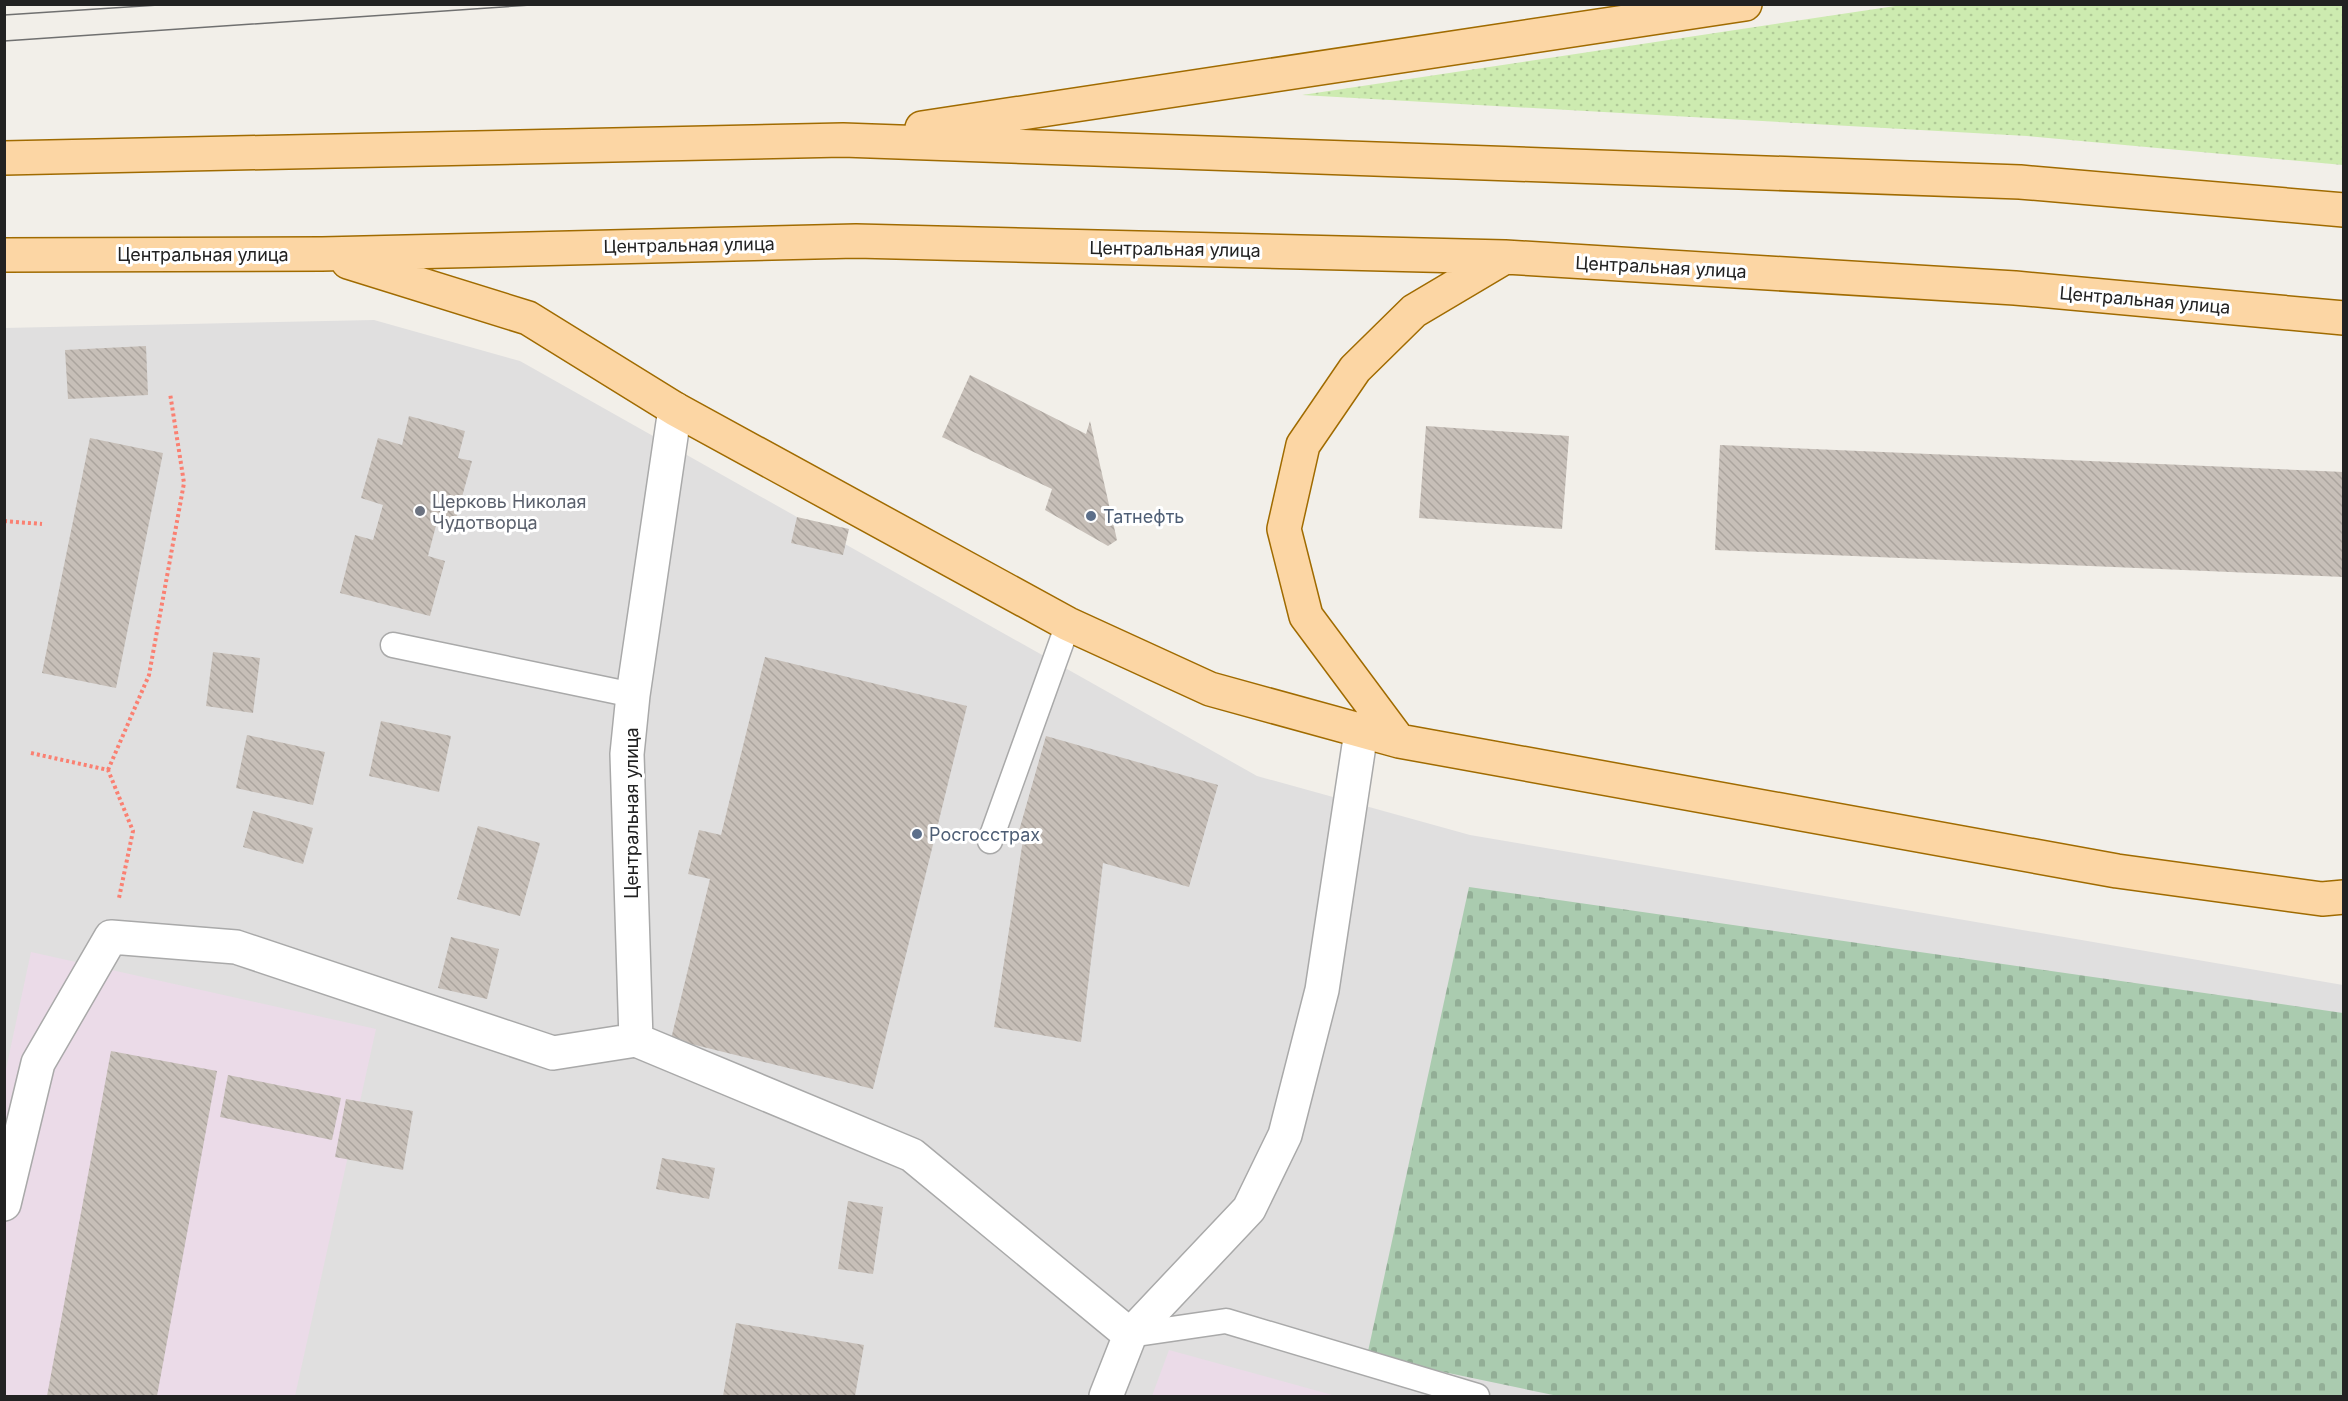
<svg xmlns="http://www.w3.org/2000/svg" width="2348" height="1401" viewBox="0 0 2348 1401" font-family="Inter,sans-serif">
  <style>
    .residential { fill: #e0dfdf }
    .industrial { fill: #ebdbe8 }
    .grass { fill: url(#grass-dots) }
    .cemetery { fill: url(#cemetery-stones) }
    .building { fill: url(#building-back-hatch) }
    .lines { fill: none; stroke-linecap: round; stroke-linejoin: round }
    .service-casing { stroke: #a9a9a9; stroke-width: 27 }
    .minor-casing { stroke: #a9a9a9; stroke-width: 36 }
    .primary-casing { stroke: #a06b00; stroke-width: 36 }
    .path { stroke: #fa8072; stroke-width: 4; stroke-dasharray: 3 3; stroke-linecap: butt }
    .service { stroke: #fff; stroke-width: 24 }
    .minor { stroke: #fff; stroke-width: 33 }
    .primary { stroke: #fcd6a4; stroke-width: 33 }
    .tram { stroke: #707070; stroke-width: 1.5 }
    .worship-dot { fill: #6b7280; stroke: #fff; stroke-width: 2 }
    .service-dot { fill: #5c6f8a; stroke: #fff; stroke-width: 2 }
    .labels { text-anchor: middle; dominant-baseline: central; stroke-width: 6; stroke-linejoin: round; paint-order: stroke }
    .street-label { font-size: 18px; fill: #222; stroke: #fff }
    .worship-label { font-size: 18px; fill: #5b616d; stroke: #fff; text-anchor: start }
    .service-label { font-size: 18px; fill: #4e5e75; stroke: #fff; text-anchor: start }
  </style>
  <defs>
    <pattern id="grass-dots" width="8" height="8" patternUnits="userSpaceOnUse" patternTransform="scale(1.5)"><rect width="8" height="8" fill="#cdebb0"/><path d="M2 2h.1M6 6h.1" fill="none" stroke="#b0c997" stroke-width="1.8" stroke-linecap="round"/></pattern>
    <pattern id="cemetery-stones" width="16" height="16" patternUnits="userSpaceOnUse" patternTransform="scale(1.5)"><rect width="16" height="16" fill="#aacbaf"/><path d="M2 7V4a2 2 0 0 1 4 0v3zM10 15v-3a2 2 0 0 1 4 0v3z" fill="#92ae96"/></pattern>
    <pattern id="building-back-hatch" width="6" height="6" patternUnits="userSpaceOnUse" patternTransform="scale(1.5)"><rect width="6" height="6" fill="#c7bfb8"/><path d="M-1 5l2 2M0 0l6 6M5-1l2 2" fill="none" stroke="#aba49e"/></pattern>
  </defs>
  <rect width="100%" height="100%" fill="#f2efe9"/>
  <path class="residential" d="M374,320L520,361L1257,776L1470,835L2343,985V1396H5L4,328Z"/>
  <path class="industrial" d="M31,952L376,1029L295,1396H5V1074Z
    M1169,1350L1336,1396H1152Z"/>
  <path class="grass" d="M1902,5H2343V165L2027,136L1302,95Z"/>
  <path class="cemetery" d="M1469,887L2343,1013V1396H1558L1367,1356Z"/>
  <path class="building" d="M146,346L148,395L68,399L65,350Z
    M970,375L1086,434L1090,421L1117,540L1108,546L1045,510L1052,489L942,437Z
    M409,416L465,431L458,458L472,461L455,522L438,518L428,556L445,561L430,616L340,593L355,535L373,540L383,505L361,498L378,438L402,445Z
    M1426,426L1569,436L1562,529L1419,518Z
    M90,438L163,453L116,688L42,673Z
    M1720,445L2344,472V577L1715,550Z
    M797,517L849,529L843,555L791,543Z
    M213,652L260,658L253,713L206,706Z
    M765,657L967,706L873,1089L671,1039L710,879L688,874L699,830L721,835Z
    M381,721L451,736L439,792L369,776Z
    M247,735L325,752L313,805L236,788Z
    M1046,736L1218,785L1189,887L1103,863L1081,1042L994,1027L1023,840L1017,838Z
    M253,811L313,828L303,864L243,847Z
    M478,826L540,843L520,916L457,899Z
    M451,937L499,949L487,999L438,988Z
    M111,1051L217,1071L157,1396H47Z
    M228,1075L341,1098L332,1140L220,1117Z
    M346,1099L413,1111L403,1170L335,1157Z
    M662,1158L715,1168L709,1199L656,1189Z
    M848,1201L883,1207L873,1274L838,1269Z
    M736,1323L864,1345L855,1396H723Z"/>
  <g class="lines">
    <g class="service-casing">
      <path id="service" d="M393,645L633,695
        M990,841L1068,624
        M1130,1335L1226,1321L1477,1396"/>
    </g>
    <g class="minor-casing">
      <path id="minor" d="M636,1040L627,754L633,695L675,409
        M4,1204L38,1063L111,937L236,947L553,1053L636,1040L912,1155L1130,1335
        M1106,1396L1130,1335L1249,1209L1285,1135L1322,990L1361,732"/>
    </g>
    <g class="primary-casing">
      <path id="primary" d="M922,128L1745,4
        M4,158L843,140L2020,182L2344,210
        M4,255L322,254L856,241L1505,257L2015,288L2344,318
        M348,262L528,318L675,409L1068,624L1210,689L1399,741L2117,871L2322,899L2344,897
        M1399,741L1306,616L1284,529L1303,445L1355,369L1414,311L1505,257"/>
    </g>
    <path class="path" d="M4,521L42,524
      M31,753L108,770L133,831L119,898
      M108,770L149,675L184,483L170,393"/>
    <use href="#service" class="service"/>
    <use href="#minor" class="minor"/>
    <use href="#primary" class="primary"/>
    <path class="tram" d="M4,15L174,4
      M4,41L546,4"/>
  </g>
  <circle class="worship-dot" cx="420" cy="511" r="6"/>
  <g class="service-dot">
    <circle cx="1091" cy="516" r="6"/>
    <circle cx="917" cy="834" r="6"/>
  </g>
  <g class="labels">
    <g class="street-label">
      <text transform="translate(689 245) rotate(-1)">Центральная улица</text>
      <text transform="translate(1175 249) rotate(1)">Центральная улица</text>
      <text x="203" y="254">Центральная улица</text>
      <text transform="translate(1661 267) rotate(3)">Центральная улица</text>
      <text transform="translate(2145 300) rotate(5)">Центральная улица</text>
      <text transform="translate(631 813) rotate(-90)">Центральная улица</text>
    </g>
    <g class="worship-label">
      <text x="432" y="501">Церковь Николая<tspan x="432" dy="21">Чудотворца</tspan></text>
    </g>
    <g class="service-label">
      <text x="1103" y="516">Татнефть</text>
      <text x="929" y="834">Росгосстрах</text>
    </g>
  </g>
  <rect width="2348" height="1401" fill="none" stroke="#222222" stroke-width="12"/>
</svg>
